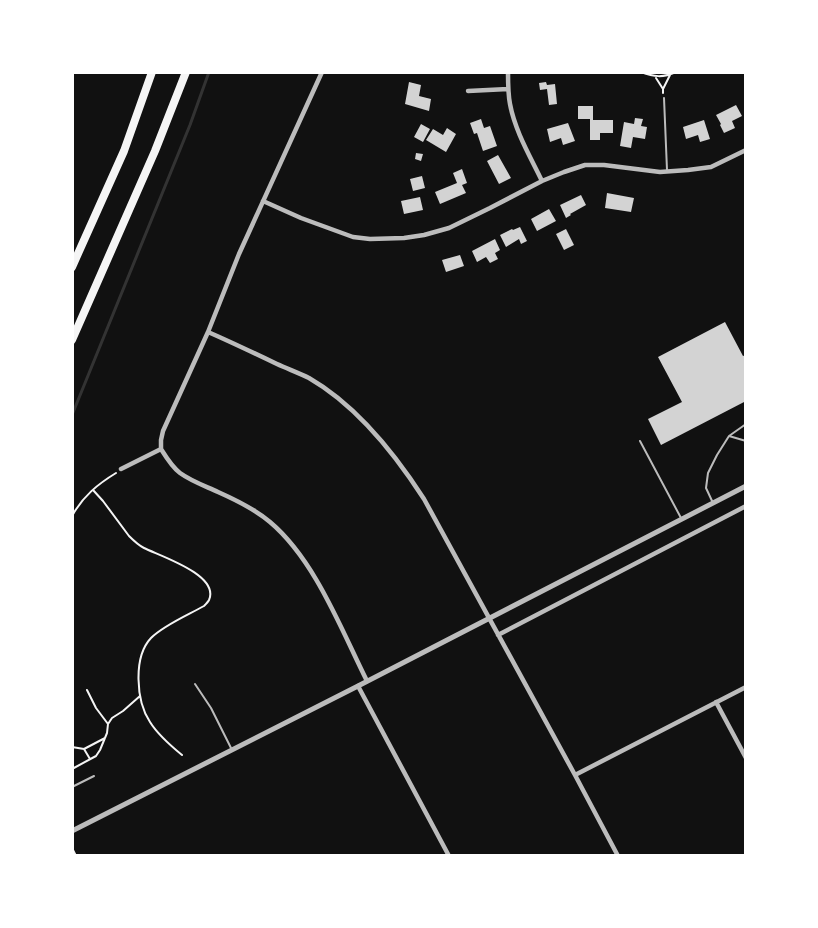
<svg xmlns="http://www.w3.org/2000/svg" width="818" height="928" viewBox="0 0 818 928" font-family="'Noto Sans',sans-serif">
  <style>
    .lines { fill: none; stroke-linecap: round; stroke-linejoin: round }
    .stream { stroke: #333; stroke-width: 3 }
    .building { fill: #d3d3d3 }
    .path { stroke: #f5f5f5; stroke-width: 2 }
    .service { stroke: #bcbcbc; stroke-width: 2 }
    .minor { stroke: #bcbcbc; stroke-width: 4.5 }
    .tertiary { stroke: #bcbcbc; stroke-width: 5 }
    .motorway { stroke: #f5f5f5; stroke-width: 8 }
  </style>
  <rect width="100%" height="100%" fill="#111"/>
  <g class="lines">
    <path class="stream" d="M72,415L190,125L209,72"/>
  </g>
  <path class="building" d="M409,82L421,85L419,96L431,99L429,111L405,104Z
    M546,82L547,85L555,84L557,104L549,105L547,89L540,90L539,83Z
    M736,105L742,116L732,121L735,128L724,133L720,125L721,124L716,115Z
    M578,106H593V120H613V133H600V140H590V119H578Z
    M635,118L643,119L641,126L647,127L645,139L633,137L631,148L620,146L624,122L634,124Z
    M481,119L484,128L490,126L497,146L483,151L477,133L474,134L470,123Z
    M704,120L710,139L700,142L698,135L686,139L683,127Z
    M568,123L575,141L563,145L561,138L550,142L547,129Z
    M421,124L430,129L423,142L414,137Z
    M447,128L456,134L446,152L426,140L433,129L443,135Z
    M416,153L423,154L421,161L415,159Z
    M498,155L511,178L499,184L487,161Z
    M462,169L467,183L462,185L466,193L440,204L435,192L457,183L453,173Z
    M422,176L425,188L413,191L410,179Z
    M607,193L634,198L631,212L605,208Z
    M581,195L586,205L570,214L571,215L566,218L560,205Z
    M420,197L423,210L404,214L401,201Z
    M549,209L556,221L537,231L531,219Z
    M520,227L527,241L521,244L519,239L506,247L500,235L512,229L513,230Z
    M566,229L574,245L564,250L556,234Z
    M495,239L500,250L495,253L498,259L490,263L486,257L477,262L472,251Z
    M460,255L464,266L446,272L442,260Z
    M725,322L743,356L746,355V401L661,445L648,419L682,402L658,357Z"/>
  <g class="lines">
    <path class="path" d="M641,72C654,77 663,78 676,72
      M656,78L663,89V93
      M663,89L670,75
      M93,490L103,501L129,536C134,541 138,545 144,548C160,556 220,575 209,600C208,602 206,604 204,606C188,615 164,625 151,638C133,657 136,701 150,722C158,735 171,746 182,755
      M72,516C83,496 98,484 116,473
      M87,690L96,708L108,724
      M72,747L84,749
      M90,759L84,749L105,738
      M72,769L96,756L100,750L107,733L108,724L112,718L123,711L140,696
      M72,848L76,856"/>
    <path class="service" d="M664,98L667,170
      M729,436L746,441
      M640,441L681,518
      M713,503L706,488L708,473L717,455L729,436L746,424
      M195,684L211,708L232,750
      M72,787L94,776"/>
    <path class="minor" d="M508,72C508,83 508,94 510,104C515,131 530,156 542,181
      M468,91L508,89
      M263,201L301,218L353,237L370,239L404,238L424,235L449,228L490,208L542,181L564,172L585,165H604L660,172L688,170L711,167L746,150
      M208,332C231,342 254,353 277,364C288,369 299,373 309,378C356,405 395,454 424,499L575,775L618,856
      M161,449V440L163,431L208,332L239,254L322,72
      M161,449C166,457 172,467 180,473C191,481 205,486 218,492C236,500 255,509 270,522C315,560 341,629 367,681
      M121,469L161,449
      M498,635L746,506
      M358,686L449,856
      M716,702L746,758
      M575,775L746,687"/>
    <path class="tertiary" d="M72,831L358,686L746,486"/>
    <path class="motorway" d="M72,267L124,151L152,72
      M72,340L155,151L186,72"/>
  </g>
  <rect width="818" height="928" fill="none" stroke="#ffffff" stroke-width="148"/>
</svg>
